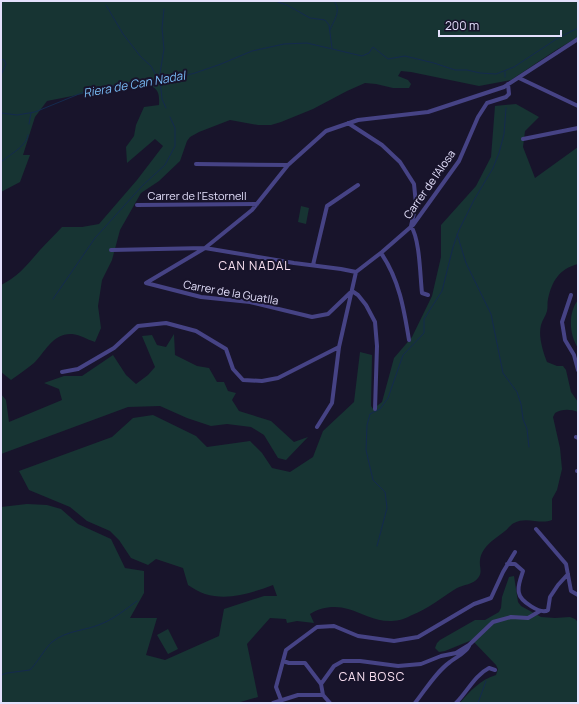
<svg xmlns="http://www.w3.org/2000/svg" width="579" height="704" viewBox="0 0 579 704" font-family="Manrope,sans-serif">
  <style>
    .green { fill: #173433 }
    .lines { fill: none; stroke-linecap: round; stroke-linejoin: round }
    .stream { stroke: #142a4e; stroke-width: 1 }
    .street { stroke: #464385; stroke-width: 4 }
    .labels { text-anchor: middle; dominant-baseline: central; stroke-width: 4; stroke-linejoin: round; paint-order: stroke }
    .street-label { font-size: 11px; fill: #e4e0fc; stroke: #18142b }
    .water-label { font-size: 12px; font-style: italic; fill: #77b9f3; stroke: #18142b }
    .neighbourhood-label { font-size: 12px; letter-spacing: 1px; fill: #fce2f3; stroke: #18142b }
  </style>
  <rect width="100%" height="100%" fill="#18142b"/>
  <path class="green" d="M1,1H578V37L556,50L511,80L479,86L411,72L401,71L398,76L408,80L411,84L409,88H393L376,84L365,83L347,91L313,109L281,122L271,125H258L230,120L199,132L190,137L187,141L180,161L159,181L141,193L120,230L112,260L102,280L98,306L101,328L95,342C86,339 81,335 72,334C53,333 45,352 34,363C27,369 19,374 11,380L1,372V285C18,277 28,264 40,250C47,242 55,235 62,227H82L99,224L137,180L163,146L155,139L127,163L126,147L134,136L136,125L144,107L159,105C160,89 156,88 143,82L47,101L35,117L23,155H30L20,182L1,192Z
    M516,104L539,117L525,131L523,147L535,178L578,147V264C559,269 552,281 548,299C547,303 548,307 547,311C546,316 542,320 541,325C538,336 543,352 547,362L557,366H563L566,370L571,392L578,402V412C570,409 562,409 555,413L553,417L560,448L562,469L557,490L552,499V520C540,525 527,516 514,523C510,525 508,529 505,531C495,539 482,546 480,560C479,567 483,572 478,578C474,584 463,585 457,588C442,597 428,609 412,615C407,618 398,621 392,621C376,622 362,613 348,609C336,605 320,607 310,614L314,623L297,621L287,623L286,619L270,618L247,644L258,697L237,703H1V507L27,504L47,505L61,509L78,524L111,539L125,568L144,571V593L130,618H157L146,655L165,660L219,636L224,609L264,596H277L273,585C252,593 228,601 205,594C199,592 193,588 188,585L183,568L156,559L148,565L131,558L119,540L110,531L87,521L70,507L29,490L19,471L112,437L133,418L153,415L196,436L207,447L250,441L262,453L272,468L290,472L313,457L323,431L354,402L360,352L372,355L371,406L373,409L382,402L394,358L412,337L432,296L441,257V225L476,186L491,157L495,106Z
    M301,206L309,208L306,224L298,222Z
    M578,300V348C569,334 568,313 578,300Z
    M174,334L175,355L197,366L209,368L217,382H224L228,391L236,393L232,400L239,411L271,421L294,442L308,437L286,460L278,458L264,435L251,427L227,424L211,426L187,418L160,406L128,407L1,454V394L6,400L9,422L62,400L59,389L44,383L64,376H82L113,355L126,375L136,384L148,375L155,367L142,336L152,335L157,345L166,347Z
    M514,576L518,602L521,606L541,617L555,618L570,617L575,619L578,622V703H460C469,692 481,679 496,675L498,669L496,665L472,640L445,651L439,652L435,648L437,643L440,640L475,620H485L499,612L501,608L502,597L509,577Z
    M168,629L178,649L168,654L157,635Z"/>
  <g class="lines">
    <path class="stream" d="M275,1L287,5L310,18L325,20L329,25L332,48
      M106,5L123,34L141,57L151,66L158,79
      M330,30C334,20 342,10 334,1
      M1,59L4,60L6,64L1,75
      M505,72V77
      M159,79L164,49L162,28L164,9
      M160,80L162,99L166,108
      M1,113L17,115L35,112L84,92L135,81L172,79L195,73L221,64L252,51L284,44L307,43L362,56L369,53L373,47L388,59L405,56L434,63L455,70H467L480,73L496,74L514,67L558,38L578,28
      M29,124L31,113
      M1,162C9,155 27,146 28,135
      M457,234L466,263L491,314L503,373L517,392L521,404L523,419L527,429L529,447
      M53,299L95,238L143,185L165,165L175,146V128L170,117
      M377,546L387,508L385,492L373,480L366,450L367,425L370,414L380,409L388,398L403,355L424,333V319L442,291L453,247L459,230L474,200L493,168L499,153L504,134L506,108
      M1,675L7,673L30,670C37,663 46,647 52,642C67,630 85,631 101,624C114,619 126,609 137,601
      M478,703L486,681"/>
    <path class="street" d="M519,78L578,106
      M348,123L382,145L400,162L414,184L416,204L411,226C420,240 420,275 422,293L428,295
      M523,139L578,128
      M196,164L288,165
      M137,205L257,204
      M111,250L205,248L294,263L341,269L356,272
      M381,253C399,279 404,309 409,340
      M313,265L327,206L358,185
      M146,283L205,248L252,210L288,165L326,131L358,120L428,112L504,87L578,39
      M146,283L201,297L250,302L312,317L328,314L352,291L358,295L366,305L375,322L377,346L375,409
      M571,295L562,322L565,340L574,355L578,370
      M62,372L78,369L114,348L138,326L166,323L196,331L226,349L233,369L243,380L262,381L278,378L339,347
      M317,427L332,403L339,347L356,272L382,252L413,225L459,161L478,117L487,103L506,97L509,94L508,84
      M576,437L578,438
      M577,471H578
      M536,529L566,564L571,591L578,595
      M507,564H515L523,571C521,578 517,586 519,593C520,601 541,615 548,610L550,597L558,585L568,574
      M283,661L289,663H305L321,684L323,695
      M321,684L334,666L343,661H360L398,666L421,664L441,656L456,653L469,645L493,622L511,617L528,618L540,611
      M281,700L276,687L286,650L317,627L334,626L358,636L394,641L418,637L474,604L491,598L503,572L515,552
      M273,703L298,695H323L330,703
      M415,703C426,689 436,672 450,662C456,657 466,653 469,646
      M456,703C467,692 475,675 489,668L495,670"/>
  </g>
  <g class="labels">
    <g class="street-label">
      <text transform="translate(429 184) rotate(-55)">Carrer de l'Alosa</text>
      <text x="197" y="195">Carrer de l'Estornell</text>
      <text transform="translate(231 292) rotate(10)">Carrer de la Guatlla</text>
    </g>
    <g class="water-label">
      <text transform="translate(134 84) rotate(-10)">Riera de Can Nadal</text>
    </g>
    <g class="neighbourhood-label">
      <text x="255" y="265">CAN NADAL</text>
      <text x="372" y="676">CAN BOSC</text>
    </g>
  </g>
  <rect width="579" height="704" fill="none" stroke="#e4e0fc" stroke-width="4"/>
  <path d="M439 30v6h122v-6" fill="none" stroke="#e4e0fc" stroke-width="2"/>
  <text x="445" y="30" font-size="12" fill="#e4e0fc" stroke="#18142b" stroke-width="3" paint-order="stroke">200 m</text>
</svg>
